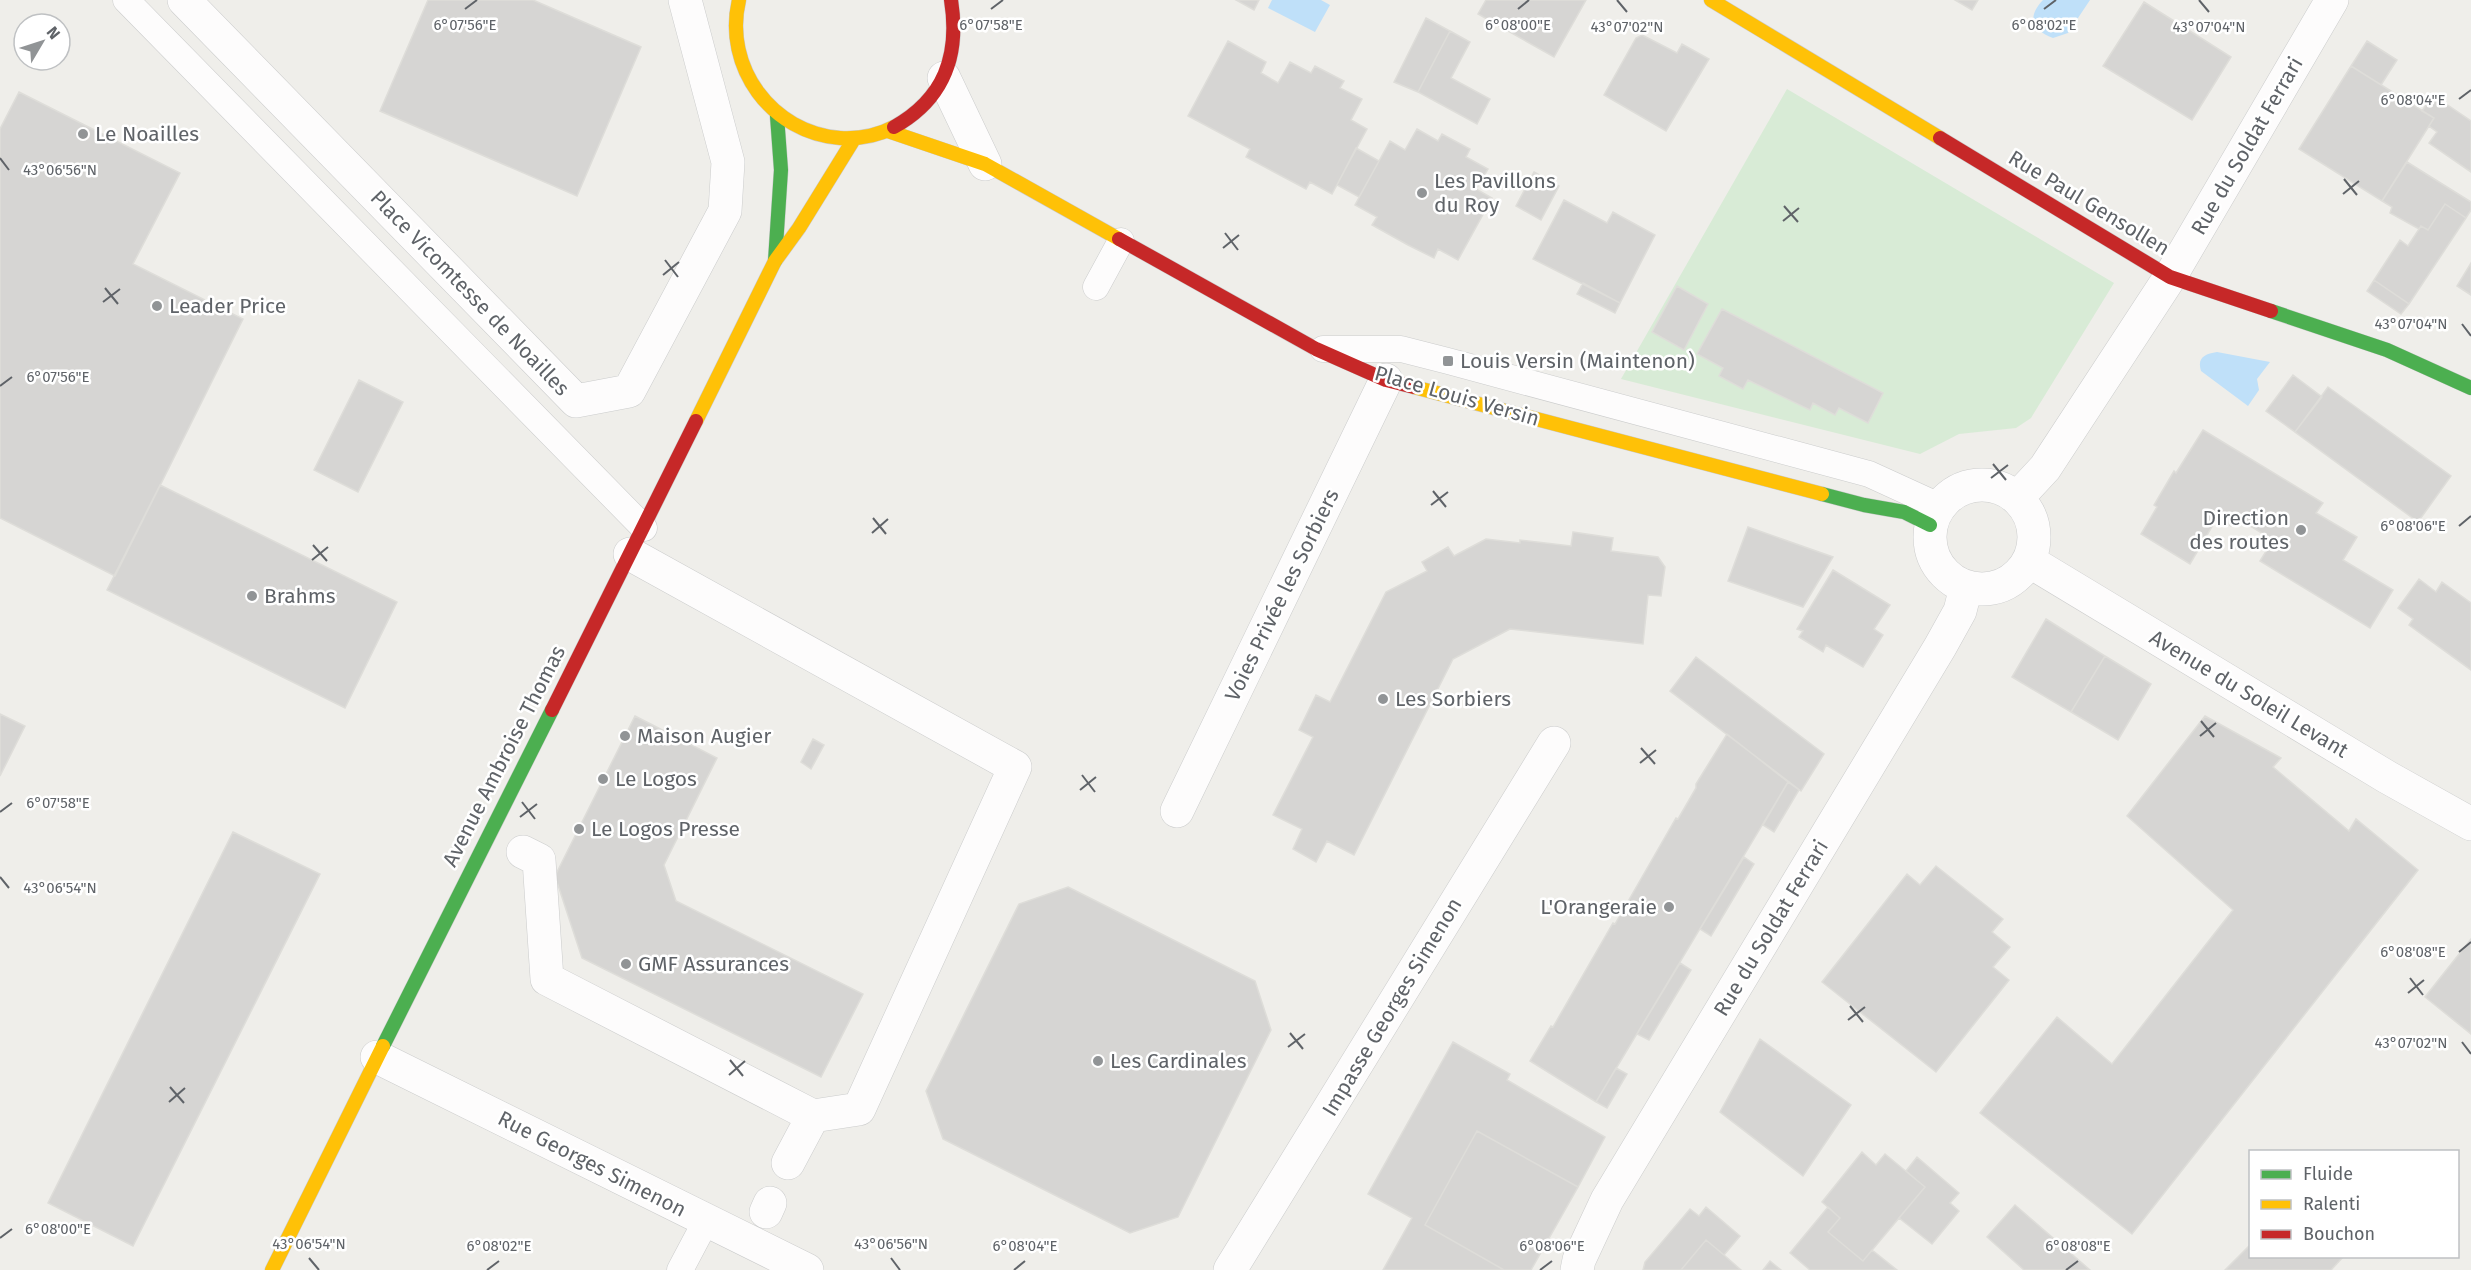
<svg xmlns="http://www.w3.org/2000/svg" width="2471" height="1270" viewBox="0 0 2471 1270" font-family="'Fira Sans',sans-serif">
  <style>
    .green { fill: #d8ebd6 }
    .water { fill: #bfe0f9 }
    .building { fill: #d6d5d3; stroke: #deddd9; stroke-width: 1.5 }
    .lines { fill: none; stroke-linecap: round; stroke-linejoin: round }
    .lane-casing { stroke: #cbcccc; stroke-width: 27 }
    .street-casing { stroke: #cbcccc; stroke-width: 34 }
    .fast-casing { stroke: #cacacb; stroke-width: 15 }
    .slow-casing { stroke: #cacacb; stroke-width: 15 }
    .jam-casing { stroke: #cacacb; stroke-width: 15 }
    .lane { stroke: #fdfcfc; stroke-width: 26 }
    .street { stroke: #fdfcfc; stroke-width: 33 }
    .fast { stroke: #4caf50; stroke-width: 14 }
    .slow { stroke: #ffc107; stroke-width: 14 }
    .jam { stroke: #c62828; stroke-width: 14 }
    .ticks { fill: none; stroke: #5f6368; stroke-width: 2 }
    .poi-dot { fill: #919496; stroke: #fff; stroke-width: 2 }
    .labels { text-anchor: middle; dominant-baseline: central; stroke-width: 5; stroke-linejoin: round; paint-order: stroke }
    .poi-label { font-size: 21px; fill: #5f6368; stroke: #fff; text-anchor: start }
    .street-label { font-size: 21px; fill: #5f6368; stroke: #fff }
    .ticks-label { font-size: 15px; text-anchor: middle; fill: #5f6368; stroke: #fff; stroke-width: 5; stroke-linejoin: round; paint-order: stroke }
  </style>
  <rect width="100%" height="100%" fill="#efeeea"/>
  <path class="green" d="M1787,89L2114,283L2031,418L2016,428L1959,434L1920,454L1621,379Z"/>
  <path class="water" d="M1272,0H1321L1330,5L1315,32L1268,8Z
    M2043,0H2090L2068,33L2053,38C2033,30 2026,18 2043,0Z
    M2217,352L2270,362L2257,379L2259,390L2248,406L2201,371C2197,358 2204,354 2217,352Z"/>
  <path class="building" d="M428,0H533L641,47L577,196L380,111Z
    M1236,0H1259L1254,10Z
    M1486,0H1586L1554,57L1478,14Z
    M1955,0H1978L1972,10Z
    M2144,2L2231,57L2192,120L2103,66Z
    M1426,18L1450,31L1418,92L1394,82Z
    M1450,31L1470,42L1451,78L1490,99L1477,124L1418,92Z
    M1642,35L1677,53L1682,44L1709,59L1666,131L1604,95L1636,38Z
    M1228,41L1266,62L1261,73L1278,83L1290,62L1311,73L1315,66L1344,81L1340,88L1362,99L1351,120L1367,129L1332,194L1310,182L1306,189L1246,157L1250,149L1188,116Z
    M2367,41L2397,60L2381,85L2351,66Z
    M2351,66L2434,118L2382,201L2299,149Z
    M19,92L180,173L133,264L243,319L115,576L0,518V129Z
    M2433,95L2471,121V172L2429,143L2437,132L2429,126L2434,118L2422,111Z
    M1417,129L1438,141L1442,134L1470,149L1466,157L1488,169L1476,189L1492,198L1458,260L1438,249L1434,258L1408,245L1372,225L1377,217L1355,205L1390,141L1405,150Z
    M1356,148L1379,161L1359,197L1337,185Z
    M2407,162L2471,202V210L2466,218L2445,204L2428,230L2421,226L2419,229L2390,213L2392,207L2382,201Z
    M1534,172L1559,186L1541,220L1516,206Z
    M1564,200L1607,223L1613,212L1655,235L1620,303L1533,259Z
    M2445,204L2466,218L2409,304L2374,280L2400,240L2408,246L2421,226L2428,230Z
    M2471,263V295L2457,286Z
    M2374,280L2409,304L2401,314L2367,291Z
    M1583,283L1620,303L1615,313L1577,294Z
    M1677,286L1708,304L1684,350L1652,332Z
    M1722,309L1883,393L1868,423L1839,408L1835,415L1813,403L1810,410L1748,380L1743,389L1719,376L1723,368L1697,354Z
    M2293,375L2322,397L2295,432L2266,411Z
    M359,380L403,402L358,492L314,470Z
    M2328,387L2451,476L2418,522L2295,432Z
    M2203,430L2323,503L2316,513L2357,537L2343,560L2393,590L2370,628L2260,561L2273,540L2236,517L2231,526L2217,518L2190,564L2141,534L2157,507L2154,505L2174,471L2176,473Z
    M160,485L397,602L345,708L107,590Z
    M1748,527L1833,557L1803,607L1728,581Z
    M1573,532L1613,538L1611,551L1658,557L1665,567L1661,596L1648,595L1643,644L1510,629L1453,659L1354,855L1327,841L1316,862L1293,849L1302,829L1273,815L1313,737L1299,730L1316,695L1330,702L1386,592L1427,571L1422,562L1448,547L1454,556L1486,539L1520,543V540L1571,546Z
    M1833,570L1890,605L1874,629L1883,635L1863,667L1826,645L1823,652L1799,637L1803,631L1797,629Z
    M2419,579L2436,592L2442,582L2471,603V670L2409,625L2413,619L2398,608Z
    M2046,619L2105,656L2071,712L2012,677Z
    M2105,656L2151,684L2118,740L2071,712Z
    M1696,657L1824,754L1801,791L1670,691Z
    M0,714L25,726L0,776Z
    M635,716L717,758L664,865L676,901L863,994L821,1077L582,958L555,876Z
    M2205,716L2281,758L2273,767L2349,831L2356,819L2418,870L2132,1234L1980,1113L2057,1017L2112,1064L2233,910L2127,816Z
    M1727,734L1788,782L1596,1102L1530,1061L1551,1026L1553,1027L1613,923L1615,924L1676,818L1678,819L1696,788V784Z
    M813,739L824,745L811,769L801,762Z
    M1788,782L1799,790L1774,832L1763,825Z
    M233,832L320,874L133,1246L48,1203Z
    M1744,857L1754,864L1711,936L1700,929Z
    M1936,866L2003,919L1992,932L2010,947L1993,967L2009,980L1936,1072L1822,982L1907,874L1920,885Z
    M1068,887L1255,981L1271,1030L1178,1217L1130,1233L943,1139L926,1091L1019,904Z
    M2471,939V1034L2425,997Z
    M1680,963L1691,970L1649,1040L1637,1034Z
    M1760,1039L1851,1105L1803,1176L1720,1112Z
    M1453,1042L1510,1074L1507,1080L1605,1137L1578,1187L1477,1131L1425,1225L1504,1270H1383L1412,1218L1368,1194Z
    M1616,1068L1627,1074L1607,1108L1596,1102Z
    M1477,1131L1578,1187L1531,1270H1504L1425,1225Z
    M1862,1152L1876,1165L1885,1154L1925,1187L1863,1261L1828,1232L1840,1218L1822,1202Z
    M1917,1157L1959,1193L1950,1203L1959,1211L1932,1244L1899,1218L1925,1187L1906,1171Z
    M2015,1205L2090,1270H2024L1987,1237Z
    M1706,1207L1740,1236L1724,1255L1706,1240L1681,1270H1643L1645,1262L1690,1209L1699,1216Z
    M1828,1207L1840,1218L1828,1232L1863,1261L1872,1250L1897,1270H1810L1790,1253Z
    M1706,1240L1724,1255L1741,1270H1681Z
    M2250,1245V1256H2344L2331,1270H2225Z
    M1770,1261L1781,1270H1763Z"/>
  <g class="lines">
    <g class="lane-casing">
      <path id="lane" d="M126,0L644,528
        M1096,287L1121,241
        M1323,349H1401L1448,361L1869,474L1939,506
        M680,1270L706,1221"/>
    </g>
    <g class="street-casing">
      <path id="street" d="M184,0L576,401L629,391L725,211L728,162L685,0
        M944,78L985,164
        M1930 537a52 52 0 1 1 104 0a52 52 0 1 1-104 0Z
        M2018,497L2045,468L2170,277L2332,0
        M630,554L1015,767L859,1109L813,1116
        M2029,561L2387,777L2471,824
        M1177,811L1386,380
        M523,852L539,860L547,979L813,1116L788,1163
        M377,1057L807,1270
        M766,1212L770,1203
        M1230,1270L1554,743
        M1577,1270L1579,1260L1607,1200L1940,647L1960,611L1966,587"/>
    </g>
    <g class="fast-casing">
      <path id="fast" d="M775,261L781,170L777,116
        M2271,311L2387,350L2471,388
        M1822,494L1864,505L1904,512L1930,525
        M383,1046L552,710"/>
    </g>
    <g class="slow-casing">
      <path id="slow" d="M739,0C723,67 772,133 840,138C858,139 877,136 894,127
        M1711,0L1940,138
        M888,131L985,164L1119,239
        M1414,387L1822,494
        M696,421L775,261L799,228L854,139
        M272,1270L383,1046"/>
    </g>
    <g class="jam-casing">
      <path id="jam" d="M894,127C944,99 960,56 951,0
        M1940,138L2170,277L2271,311
        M1119,239L1316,349L1386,380L1414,387
        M552,710L696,421"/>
    </g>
    <use href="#lane" class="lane"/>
    <use href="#street" class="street"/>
    <use href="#fast" class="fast"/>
    <use href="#slow" class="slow"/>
    <use href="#jam" class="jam"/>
  </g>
  <path class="ticks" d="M1617,0L1627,12M2199,0L2209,12M465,9L477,0M991,9L1003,0M1518,9L1529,0M2044,9L2056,0M2459,99L2471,90M0,158L9,170M2344,179L2357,195M2343,194L2359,181M1784,206L1798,222M1783,221L1799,208M1225,233L1238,250M1223,248L1239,235M665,260L678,277M663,275L679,262M105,288L118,304M103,302L120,289M2462,324L2471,336M0,386L12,377M1993,464L2006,480M1991,478L2008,465M1433,491L1446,507M1431,505L1448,492M873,518L886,534M2459,526L2471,516M872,533L888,519M313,545L327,561M312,560L328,547M2201,721L2214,737M2200,736L2216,723M1641,748L1655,764M1640,763L1656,750M1082,775L1095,792M1080,790L1096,777M522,802L535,819M0,812L12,803M520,817L537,804M0,877L9,888M2459,952L2471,942M2410,978L2423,995M2408,993L2424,980M1850,1006L1863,1022M1848,1020L1865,1007M1290,1033L1303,1049M2462,1042L2471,1054M1288,1047L1305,1034M730,1060L743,1076M729,1075L745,1061M170,1087L184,1103M169,1102L185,1088M0,1238L12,1229M309,1258L319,1270M891,1258L900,1270M487,1270L499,1261M1014,1270L1025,1261M1540,1270L1552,1261M2066,1270L2078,1261"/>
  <g class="poi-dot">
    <circle cx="83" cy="134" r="6"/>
    <circle cx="1422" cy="193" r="6"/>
    <circle cx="157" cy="306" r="6"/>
    <rect x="1442" y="355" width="12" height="12" rx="3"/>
    <circle cx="2301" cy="530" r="6"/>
    <circle cx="252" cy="596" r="6"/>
    <circle cx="1383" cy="699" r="6"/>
    <circle cx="625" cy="736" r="6"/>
    <circle cx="603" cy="779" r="6"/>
    <circle cx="579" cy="829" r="6"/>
    <circle cx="1669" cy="907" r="6"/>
    <circle cx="626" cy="964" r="6"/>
    <circle cx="1098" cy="1061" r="6"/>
  </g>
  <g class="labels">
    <g class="poi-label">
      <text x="95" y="134">Le Noailles</text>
      <text x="1434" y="181">Les Pavillons<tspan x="1434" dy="24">du Roy</tspan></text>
      <text x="169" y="306">Leader Price</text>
      <text x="1460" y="361">Louis Versin (Maintenon)</text>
      <text x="2289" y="518" text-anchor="end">Direction<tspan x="2289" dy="24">des routes</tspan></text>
      <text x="264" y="596">Brahms</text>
      <text x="1395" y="699">Les Sorbiers</text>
      <text x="637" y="736">Maison Augier</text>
      <text x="615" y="779">Le Logos</text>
      <text x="591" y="829">Le Logos Presse</text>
      <text x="1657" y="907" text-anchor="end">L'Orangeraie</text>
      <text x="638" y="964">GMF Assurances</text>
      <text x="1110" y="1061">Les Cardinales</text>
    </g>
    <g class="street-label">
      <text transform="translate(2247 146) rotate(-60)">Rue du Soldat Ferrari</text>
      <text transform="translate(2089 203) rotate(31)">Rue Paul Gensollen</text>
      <text transform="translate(470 293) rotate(46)">Place Vicomtesse de Noailles</text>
      <text transform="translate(1457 396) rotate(16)">Place Louis Versin</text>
      <text transform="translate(1282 595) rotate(-64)">Voies Privée les Sorbiers</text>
      <text transform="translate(2249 694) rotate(31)">Avenue du Soleil Levant</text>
      <text transform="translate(504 756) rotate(-63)">Avenue Ambroise Thomas</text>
      <text transform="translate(1771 928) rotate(-59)">Rue du Soldat Ferrari</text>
      <text transform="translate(1392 1007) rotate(-59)">Impasse Georges Simenon</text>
      <text transform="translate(592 1164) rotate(27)">Rue Georges Simenon</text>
    </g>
  </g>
  <g class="ticks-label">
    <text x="2044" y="30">6°08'02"E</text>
    <text x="465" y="30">6°07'56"E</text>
    <text x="991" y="30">6°07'58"E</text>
    <text x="1518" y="30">6°08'00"E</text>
    <text x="1627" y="32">43°07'02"N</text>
    <text x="2209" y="32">43°07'04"N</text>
    <text x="2413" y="105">6°08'04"E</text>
    <text x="60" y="175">43°06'56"N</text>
    <text x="2411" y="329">43°07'04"N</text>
    <text x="58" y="382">6°07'56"E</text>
    <text x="2413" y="531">6°08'06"E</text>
    <text x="58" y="808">6°07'58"E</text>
    <text x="60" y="893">43°06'54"N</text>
    <text x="2413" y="957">6°08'08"E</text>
    <text x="2411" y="1048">43°07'02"N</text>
    <text x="58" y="1234">6°08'00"E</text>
    <text x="309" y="1249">43°06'54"N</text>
    <text x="891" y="1249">43°06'56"N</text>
    <text x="499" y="1251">6°08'02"E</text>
    <text x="1025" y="1251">6°08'04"E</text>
    <text x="1552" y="1251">6°08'06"E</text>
    <text x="2078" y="1251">6°08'08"E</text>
  </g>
  <rect x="2249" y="1150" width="210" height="108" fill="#ffffff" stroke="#bfc1c3" stroke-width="1.5"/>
  <rect x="2261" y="1170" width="30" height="9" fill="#4caf50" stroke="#bfc1c3" stroke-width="1.5"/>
  <text x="2303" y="1180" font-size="18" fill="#5f6368">Fluide</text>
  <rect x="2261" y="1200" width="30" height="9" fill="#ffc107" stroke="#bfc1c3" stroke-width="1.5"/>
  <text x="2303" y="1210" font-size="18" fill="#5f6368">Ralenti</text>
  <rect x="2261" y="1230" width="30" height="9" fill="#c62828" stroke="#bfc1c3" stroke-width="1.5"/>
  <text x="2303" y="1240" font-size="18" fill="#5f6368">Bouchon</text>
  <g transform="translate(42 42) rotate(51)"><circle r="28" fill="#ffffff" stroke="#bfc1c3" stroke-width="1.5"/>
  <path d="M0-4.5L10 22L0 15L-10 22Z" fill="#919496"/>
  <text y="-9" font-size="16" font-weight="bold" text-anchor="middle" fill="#5f6368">N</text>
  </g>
</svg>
